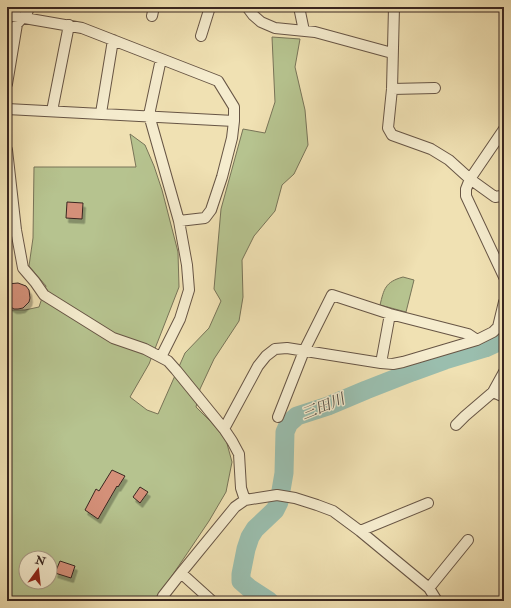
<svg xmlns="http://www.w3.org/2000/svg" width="511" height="608" viewBox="0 0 511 608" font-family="'IM FELL Double Pica','Noto Serif JP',serif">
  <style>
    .green { fill: #b6c38f; stroke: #787458; fill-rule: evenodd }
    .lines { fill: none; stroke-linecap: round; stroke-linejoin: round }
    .river { stroke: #9abeae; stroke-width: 19 }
    .building { fill: #d49079; stroke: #392620; filter: url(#shadow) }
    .minor-casing { stroke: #675545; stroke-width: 12 }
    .minor { stroke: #f5ecce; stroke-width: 10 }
    .labels { text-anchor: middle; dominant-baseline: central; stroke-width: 3; stroke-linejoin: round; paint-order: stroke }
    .water-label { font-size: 15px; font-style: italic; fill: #514c44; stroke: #f5ecce }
  </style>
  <defs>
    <filter id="shadow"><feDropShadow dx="2.5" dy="4.5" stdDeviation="0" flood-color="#0004"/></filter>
  </defs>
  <rect width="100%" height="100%" fill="#f0e1b3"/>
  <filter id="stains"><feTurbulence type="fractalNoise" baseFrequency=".005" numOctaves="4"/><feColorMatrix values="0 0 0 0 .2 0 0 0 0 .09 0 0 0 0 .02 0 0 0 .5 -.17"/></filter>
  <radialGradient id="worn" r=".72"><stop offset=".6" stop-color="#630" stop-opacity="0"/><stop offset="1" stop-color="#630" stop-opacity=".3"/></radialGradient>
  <path class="green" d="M272,37L300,39L295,67L305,110L308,145L294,174L282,185L275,211L254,236L242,260L243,297L239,321L214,359L200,389L196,407L211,422L226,440L232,462L226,492L209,521L155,601H7V307L11,310H25L39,307L46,286L29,266L33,238L34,167H136L130,134L145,145L154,166L162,190L178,252L179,287L149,364L130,397L147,410L158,414L185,353L209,328L221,301L214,289L221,209L243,129L265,133L275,102ZM26,558H50V582H26Z
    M403,277L414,280L406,312L380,305C384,289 385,282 403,277Z"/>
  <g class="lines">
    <path class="river" d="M269,601L249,588L241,581V574L246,549L250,537L255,529L275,510L279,502L284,473L285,432L289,423L297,416L328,406L366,390L412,372L445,360L485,348L498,342L504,336"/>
  </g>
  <path class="building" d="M67,202L83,203L82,219L66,218Z
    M18,283L26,286L29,290L30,298L29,302L23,308L18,309H14L7,305V284Z
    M112,470L125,476L118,487L117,486L98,519L85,510L96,489L99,491Z
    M140,487L148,492L140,503L133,497Z
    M60,561L75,566L71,578L55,573Z"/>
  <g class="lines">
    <g class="minor-casing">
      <path id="minor" d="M247,7L253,15L261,22L275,28L315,32L392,53
        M299,7L304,31
        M394,7L392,89L388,128L392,135L431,149L449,160L470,179L495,197L501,196
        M7,15L82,28L218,81L234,107V121L232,138L222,177L211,210L205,218L179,221
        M152,16L154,7
        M201,36L210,7
        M7,84L17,24L27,13L29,7
        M392,89L435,88
        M7,109L234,121
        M52,111L69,25
        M101,113L113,40
        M504,129L470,179L466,189V196L504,277
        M7,150L16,230L23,268L35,282L44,295L113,338L145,349L168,361L176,370L224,429L232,441L239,454L241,488L245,500
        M161,357L180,319L189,290L187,265L179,221L149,115L161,59
        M381,363L390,314
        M504,372L493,392L504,397
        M278,417L304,351L332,295L390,314L468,334L477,340
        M456,425L465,416L493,392
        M224,429L258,366L266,356L275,349L287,348L381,363L393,364L403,362L477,340L493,332L498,327L504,302
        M360,531L428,503
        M181,573L212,601
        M429,588L468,540
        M161,601L163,596L181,573L235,507L245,500L277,495L295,498L317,505L333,511L360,531L429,588L437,601"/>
    </g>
    <use href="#minor" class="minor"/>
  </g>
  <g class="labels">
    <g class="water-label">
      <text transform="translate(323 407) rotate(-22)">三田川</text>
    </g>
  </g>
  <rect width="511" height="608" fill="none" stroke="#f0e1b3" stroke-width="24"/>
  <rect x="8" y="8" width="495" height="592" fill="none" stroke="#392620" stroke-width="2"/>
  <rect x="12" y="12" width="487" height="584" fill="none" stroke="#392620"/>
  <g transform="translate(38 570) rotate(15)"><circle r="19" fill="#f5ecce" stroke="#aa9d88"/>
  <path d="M0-3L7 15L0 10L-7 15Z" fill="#8f2418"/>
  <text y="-6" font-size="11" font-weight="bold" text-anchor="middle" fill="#392620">N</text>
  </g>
  <rect width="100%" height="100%" filter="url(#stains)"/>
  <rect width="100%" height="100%" fill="url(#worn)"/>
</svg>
